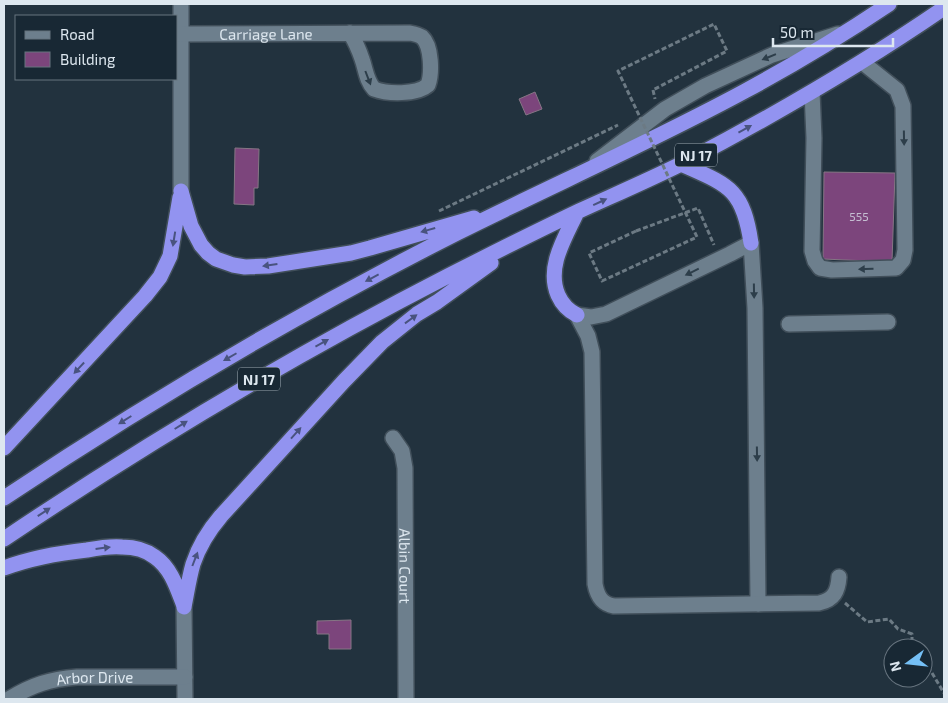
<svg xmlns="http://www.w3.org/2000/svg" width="948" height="703" viewBox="0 0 948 703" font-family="'Exo 2',sans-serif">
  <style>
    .building { fill: #7c457c; stroke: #867685 }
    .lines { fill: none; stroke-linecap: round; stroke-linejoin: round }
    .minor-casing { stroke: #414f5a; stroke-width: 18 }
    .highway-casing { stroke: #414f5a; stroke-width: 18 }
    .path { stroke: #6c7a84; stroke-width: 3; stroke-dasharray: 5 2.5; stroke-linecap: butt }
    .minor { stroke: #6d7f8d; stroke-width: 15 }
    .highway { stroke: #9293f0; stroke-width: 15 }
    .path-bridge { stroke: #6c7a84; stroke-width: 3; stroke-dasharray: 5 2.5; stroke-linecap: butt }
    .oneway { fill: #2d3e4a }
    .oneway2 { fill: #49537f }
    .labels { text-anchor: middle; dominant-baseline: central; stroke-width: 4; stroke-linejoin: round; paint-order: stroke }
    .number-label { font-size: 12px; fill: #c5bed2 }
    .shield { fill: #182834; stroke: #a2aeb7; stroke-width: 1 }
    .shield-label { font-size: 14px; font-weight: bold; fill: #dde7ef }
    .street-label { font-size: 15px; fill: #dde7ef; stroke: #182834 }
  </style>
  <rect width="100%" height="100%" fill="#22323e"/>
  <path class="building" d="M535,92L542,109L526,115L519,99Z
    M235,148L259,149L258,188H254V205L234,204Z
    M824,172L895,173L892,262L823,259Z
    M351,620V649H329V634H317V621Z"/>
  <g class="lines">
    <g class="minor-casing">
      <g id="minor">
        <path d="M181,4V191"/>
        <path id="s1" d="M181,34L410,33C415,34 419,35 422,37C432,46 432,74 428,85C417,95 387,94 374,89C366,80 366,70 362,59C359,50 355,41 350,33"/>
        <path d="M812,92L814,138L812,251L815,261L820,268L832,270L896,268L903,260L905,250L903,106L897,90L862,62"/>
        <path d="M597,161L665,109L705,86L772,55L838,34"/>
        <path d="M577,315L591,317L606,314L730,254L751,243L755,308L758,604"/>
        <path d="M577,315L588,336L592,352L595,584C597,595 601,604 614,606L819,603C834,600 838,591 839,577"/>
        <path d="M789,324L888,322"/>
        <path id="s2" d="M393,438L402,451L405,468L406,699"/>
        <path d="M184,607L185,699"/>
        <path id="s3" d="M9,699C32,685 50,679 77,677H185"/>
      </g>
    </g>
    <g class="highway-casing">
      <path id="highway" d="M681,164C728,185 743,188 751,243
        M181,191L191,226L201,245L208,253L216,259L233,265L245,267L268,266L351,253L370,248L474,218
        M577,212C565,238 546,267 558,295C562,304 569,311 577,315
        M4,448L145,296L160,277L170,256L180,197
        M4,498C149,401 301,312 457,233C553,185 651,142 745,91C795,64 843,35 889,4
        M4,539C147,443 294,355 448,276C491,254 535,232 579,211C614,195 649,180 683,163C773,116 861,65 944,8
        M4,568C31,558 59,553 87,550C98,548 110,546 122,547C133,547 146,550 155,557C171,568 177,588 184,606
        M184,607C187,592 189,578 193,564C199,546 209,530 221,516L344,381L382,342L417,314L437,302L491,263"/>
    </g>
    <path class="path" d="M653,90L655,99
      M439,211L618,125
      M636,231L698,208L714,245
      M845,603L867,622L889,619L898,629L912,634V648
      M923,661L932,673L944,693"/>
    <use href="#minor" class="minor"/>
    <use href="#highway" class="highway"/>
    <path class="path-bridge" d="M636,231L589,253L602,281L697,237L618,71L714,24L727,51L653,90"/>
  </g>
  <defs><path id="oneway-solid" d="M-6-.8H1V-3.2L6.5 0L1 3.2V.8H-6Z" transform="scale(1.25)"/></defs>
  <g class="oneway">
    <use href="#oneway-solid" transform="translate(769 57) rotate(158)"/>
    <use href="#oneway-solid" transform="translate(368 78) rotate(69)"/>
    <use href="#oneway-solid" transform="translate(904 138) rotate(89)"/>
    <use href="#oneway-solid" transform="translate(866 269) rotate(178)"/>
    <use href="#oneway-solid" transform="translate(692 272) rotate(154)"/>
    <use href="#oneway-solid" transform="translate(754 291) rotate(89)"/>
    <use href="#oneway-solid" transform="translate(757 454) rotate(89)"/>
  </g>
  <g class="oneway2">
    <use href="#oneway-solid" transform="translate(745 129) rotate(-29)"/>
    <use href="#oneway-solid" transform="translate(600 202) rotate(-25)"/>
    <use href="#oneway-solid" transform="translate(428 230) rotate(164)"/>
    <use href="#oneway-solid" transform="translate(174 239) rotate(99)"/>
    <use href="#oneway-solid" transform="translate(270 265) rotate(172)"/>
    <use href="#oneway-solid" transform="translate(372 278) rotate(152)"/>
    <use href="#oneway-solid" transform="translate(411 319) rotate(-36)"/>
    <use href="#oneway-solid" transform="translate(322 343) rotate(-29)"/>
    <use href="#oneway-solid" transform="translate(230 357) rotate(150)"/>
    <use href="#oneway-solid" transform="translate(79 368) rotate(133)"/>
    <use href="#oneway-solid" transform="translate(125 420) rotate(148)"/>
    <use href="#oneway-solid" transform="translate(181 425) rotate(-32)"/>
    <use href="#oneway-solid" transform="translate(296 433) rotate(-48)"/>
    <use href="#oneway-solid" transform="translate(44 512) rotate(-33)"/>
    <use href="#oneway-solid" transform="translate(103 548) rotate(-7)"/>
    <use href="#oneway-solid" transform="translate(195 559) rotate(-69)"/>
  </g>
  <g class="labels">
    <g class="number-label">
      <text x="859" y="216">555</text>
    </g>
    <g class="shield">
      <rect x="675" y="143.5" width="42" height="23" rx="4"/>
      <rect x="238" y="367.5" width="42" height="23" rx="4"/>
    </g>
    <g class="shield-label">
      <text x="696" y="155">NJ 17</text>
      <text x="259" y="379">NJ 17</text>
    </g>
    <g class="street-label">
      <text stroke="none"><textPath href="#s1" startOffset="85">Carriage Lane</textPath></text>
      <text stroke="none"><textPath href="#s2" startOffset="131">Albin Court</textPath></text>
      <text stroke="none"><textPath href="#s3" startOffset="90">Arbor Drive</textPath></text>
    </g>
  </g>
  <rect width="948" height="703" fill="none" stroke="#dde7ef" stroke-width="10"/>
  <rect x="15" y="15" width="162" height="65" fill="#182834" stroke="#67747f"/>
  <rect x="25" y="31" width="25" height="8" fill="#6d7f8d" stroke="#67747f"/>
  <text x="60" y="40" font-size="15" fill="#dde7ef">Road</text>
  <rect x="25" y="52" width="25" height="15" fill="#7c457c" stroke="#67747f"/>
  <text x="60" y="65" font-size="15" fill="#dde7ef">Building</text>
  <g transform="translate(908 663) rotate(255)"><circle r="24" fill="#182834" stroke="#67747f"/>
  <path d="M0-4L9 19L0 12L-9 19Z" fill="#75c0f6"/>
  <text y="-8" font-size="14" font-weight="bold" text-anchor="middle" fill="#dde7ef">N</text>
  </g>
  <path d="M773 38v8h120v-8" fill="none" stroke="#dde7ef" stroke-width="2.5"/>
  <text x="780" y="38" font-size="15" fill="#dde7ef" stroke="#182834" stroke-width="4" paint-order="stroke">50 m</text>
</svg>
